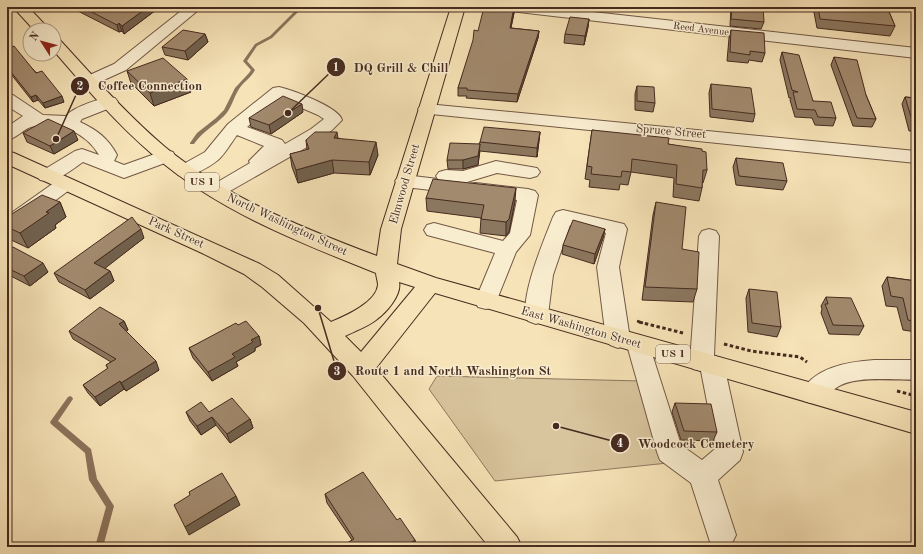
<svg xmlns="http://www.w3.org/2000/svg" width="923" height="554" viewBox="0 0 923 554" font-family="'Old Standard TT',serif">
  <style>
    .green { fill: #d8c49d; stroke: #8f775e }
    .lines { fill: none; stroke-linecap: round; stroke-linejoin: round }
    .stream { fill: #8c735b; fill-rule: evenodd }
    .minor-casing { stroke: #725845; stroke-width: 2 }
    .major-casing { stroke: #462a1f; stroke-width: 2 }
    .path-far1 { stroke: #462a1f; stroke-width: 2.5; stroke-dasharray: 3 2; stroke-linecap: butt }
    .path { stroke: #462a1f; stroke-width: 3; stroke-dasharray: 3.5 2.5; stroke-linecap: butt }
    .minor { fill: #f9edd0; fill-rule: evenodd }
    .major { fill: #f6e3b7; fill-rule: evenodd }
    .wall { fill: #8b775f; stroke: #462a1f }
    .shaded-wall { fill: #71614d; stroke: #462a1f }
    .building { fill: #a28a6e; stroke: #462a1f }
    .labels { text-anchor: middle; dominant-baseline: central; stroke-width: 3; stroke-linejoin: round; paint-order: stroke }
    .far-street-label { font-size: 10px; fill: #462a1f; stroke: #f9edd0 }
    .shield { fill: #f9edd0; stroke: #7c6454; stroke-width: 1 }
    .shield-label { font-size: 11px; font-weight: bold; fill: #462a1f }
    .street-label { font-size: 12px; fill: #462a1f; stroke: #f9edd0 }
    .leader { fill: none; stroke: #462a1f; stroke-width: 1.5 }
    .callout-dot { fill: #462a1f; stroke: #f9edd0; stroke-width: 1.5 }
    .mark-label { font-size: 12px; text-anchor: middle; font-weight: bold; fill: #fff }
    .callout-label { font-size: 13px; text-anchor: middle; font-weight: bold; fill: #462a1f; stroke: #f9edd0; stroke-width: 3; stroke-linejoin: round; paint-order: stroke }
  </style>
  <rect width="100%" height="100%" fill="#f6e3b7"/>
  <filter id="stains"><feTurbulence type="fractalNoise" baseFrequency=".005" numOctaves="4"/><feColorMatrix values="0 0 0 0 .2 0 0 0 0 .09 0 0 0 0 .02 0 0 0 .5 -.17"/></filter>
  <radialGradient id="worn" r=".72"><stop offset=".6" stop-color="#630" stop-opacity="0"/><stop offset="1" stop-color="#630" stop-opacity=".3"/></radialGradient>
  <path class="green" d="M437,376L642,381L668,463L495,481L429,389Z"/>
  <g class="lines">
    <path class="stream" d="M299,7H303L272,38L257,46L247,61L255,70C251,78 243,82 239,89C233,98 232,108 224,116C214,126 202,132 194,144H190V143L197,133L216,118L224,110L235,88L249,73L251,70L243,61L255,44L270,36Z
      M70,396L72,397L73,399L58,421L91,449L97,479L114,506L103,547H95L106,507L89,480L85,453L51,424L50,422L68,397Z"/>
    <g class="minor-casing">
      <path id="minor" d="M186,7H202L126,70L95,84L89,86L83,84L81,81L83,78L114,64Z
        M503,7H548L916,48V58L510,11L505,10Z
        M279,87C292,90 339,107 342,120L332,130L316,142L223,195L216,197L209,195L206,191L209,187L250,163L249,161L264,146L237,135C231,143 225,154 218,160C208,168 191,178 178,175L176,171L178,167L205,152L228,124L273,88ZM281,99L318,115L324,119L311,129L285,144L282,140L247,127Z
        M7,94L13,95L43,115L66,116C73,107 104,96 115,98L118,102L115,106L82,119L80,122C97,130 108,138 117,155L114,161L124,165L166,150L173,152L175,156L173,160L124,178L83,162C71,170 56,184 40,180L37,176L40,172L75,151L82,149L99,155C87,133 56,119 31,127C22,130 17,138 7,140V127L23,116L7,106Z
        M427,104L916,151V163L421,113L418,109L421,105Z
        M496,161L537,168L540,172L537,176L530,178L497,173L467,182L528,189L535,191L538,195L530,235L516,252L494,307L486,309L478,307L475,301L495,253L427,235L424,230L427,225L434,223L503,241L510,233L517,200L405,187L398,185L395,181L398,177L405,175L438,179L436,176L439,172L446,170L463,171Z
        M65,178L72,180L75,184L72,188L14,231L7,233V216L58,180Z
        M563,210L624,224L627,229L619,267L630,339L626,345L618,348L610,345L606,339L597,267L606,233L570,225L553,275L548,315L544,321L536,324L528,321C517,302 545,238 553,217L556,212Z
        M709,229L716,231L719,236L714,356L721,358L724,365L743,452L740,460L718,480L736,535L731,545L726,547L711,545L691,483L660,460L657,452L627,345L631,338L639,336L647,338L681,445L702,460L716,448L701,371L693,369L690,362L699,236L702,231Z
        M874,360H916V380C895,380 860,376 841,385C825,393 824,408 804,401L800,394C814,367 847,362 874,360Z"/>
    </g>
    <g class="major-casing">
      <path id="major" d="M13,7H28L50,30H34Z
        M451,7H465L401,229L397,264L436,278L916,412V434L435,293L376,368L517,537L522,547H489L353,376L304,323L262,287L244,274L202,253L7,164V151L14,153L260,264L278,275L331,322C345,316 376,303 378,285C378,281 376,276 376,273C298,242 216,210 152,154C116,123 85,87 54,51V37L59,39C93,76 127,115 165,147C227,198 303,228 377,256L381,229ZM399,282L415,287L361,352L345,336C355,331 367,327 376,320C386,313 402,295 399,282Z"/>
    </g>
    <path class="path-far1" d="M637,321L643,323"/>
    <path class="path" d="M639,322L683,333
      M724,344L751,351L800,357L807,362
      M897,391L916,396"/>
    <use href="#minor" class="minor"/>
    <use href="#major" class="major"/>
  </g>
  <path class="wall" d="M72,7H160L124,34L122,31L119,32L72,8Z
    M515,7L514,13L511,28L539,31L538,38L517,102L466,98L467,96H458V88L478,31Z
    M731,7L764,22L761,29L730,26Z
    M813,7H887L895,26L890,36L817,28Z
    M589,19L588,27L584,45L564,43L565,34Z
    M731,30L765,53L762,62L749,60L748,63L727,61L729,38Z
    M205,34L208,42L188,60L165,55L162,47Z
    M7,42L12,47L64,102L45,108L38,100L33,102L7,69Z
    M782,52L813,101L836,118L833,126L815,125L812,118L795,117L790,100L791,98H789L780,60Z
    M834,57L866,95L876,119L872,127L853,126L831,65Z
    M127,71L191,92L154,106L131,83Z
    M711,84L755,114L753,122L710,117L709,93Z
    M637,86L655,103L653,112L635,110V94Z
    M905,97L916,98V131H909L902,104Z
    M303,112L271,134L251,127L249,118Z
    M592,130L668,144L702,151L707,170L703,183H702V188L699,201L673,197L674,178L631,172L628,185L620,184L619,190L589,187L590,180L585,179Z
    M540,132L537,157L480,151L478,165L463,169H448L447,160L479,144L480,142Z
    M23,133L78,140L54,154L27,142Z
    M338,138L378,155L370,175L334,173L298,183L292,167L290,154L307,150L306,140Z
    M736,158L787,181L783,190L736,185L733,167Z
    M426,198L515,201L509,232L506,236L480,233L481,218L427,211Z
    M60,202L66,217L55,225L56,228L28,248L7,238V217Z
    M656,202L682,249L697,289L693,302L642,300L653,215Z
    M605,229L603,238L594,264L562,254L563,245Z
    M144,238L104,268L110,271L114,281L90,299L59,282L54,273Z
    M7,251L48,272L30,286L7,274Z
    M887,277L916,281V332L903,330L897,307L886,306L882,286Z
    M749,289L781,327L777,337L748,332L746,298Z
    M826,297L864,326L859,335L829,334L821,313L822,309L821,306Z
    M124,321L128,330L126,331L159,370L126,391L124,389L100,406L88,393L83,385L108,369L106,365L111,362L73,339L69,331Z
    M238,325L259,336L261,345L255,348V351L236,362L238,366L212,381L193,358L189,348Z
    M675,403L717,432L713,441L681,440L672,412Z
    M186,412H209L250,419L253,428L230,443L216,425L201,435L190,421Z
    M325,494L397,520L415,540L416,547H342L352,540L327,503Z"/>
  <path class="shaded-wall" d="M148,7H160L124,34L122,26Z
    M515,7L514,13L509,36L510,28Z
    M589,19L588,27L584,45L585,36Z
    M119,23L122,31L119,32L117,25Z
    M539,31L538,38L517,102L518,94Z
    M205,34L208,42L188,60L185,51Z
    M187,79L191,92L154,106L150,93Z
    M36,95L38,100L33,102L31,97Z
    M62,96L64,102L45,108L43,103Z
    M302,104L303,112L271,134L269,125Z
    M74,131L78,140L54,154L50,146Z
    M337,132L339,145L334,138Z
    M540,132L539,141L537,157V148Z
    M376,142L378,155L370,175L369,162Z
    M480,144L478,165L463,169V160Z
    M332,160L334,173L298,183L296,170Z
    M516,188L515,201L509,232L506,236V222Z
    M60,202L66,217L55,225L56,228L28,248L20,233L46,212Z
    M141,229L144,238L99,273L94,263Z
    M605,229L603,238L594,264L595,254Z
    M43,263L48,272L30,286L24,276Z
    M110,271L114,281L90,299L85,290Z
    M124,321L128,330L124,333L119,324Z
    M259,336L261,345L255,348V351L236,362L238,366L212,381L208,372L251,340Z
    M156,361L159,370L126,391L121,383Z
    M120,381L124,389L100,406L95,397Z
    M212,417L216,425L201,435L197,426Z
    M250,419L253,428L230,443L227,434Z
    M236,496L240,505L189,535L185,527Z
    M415,540L416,547H404Z"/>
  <path class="building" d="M82,7H148L122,26L119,23L117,25Z
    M484,7H514L510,28L539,31L518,94L467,90V88H458L473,40L474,30L478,31Z
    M732,7H763L764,22L731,19Z
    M818,7H887L895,26L820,19Z
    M570,17L589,19L585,36L565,34Z
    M183,30L205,34L185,51L162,47Z
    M731,30L764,33L765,53L750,51V55L730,52Z
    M7,42L12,47L14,46L36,73L42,71L62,96L43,103L36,95L31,97L7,67Z
    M782,52L799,55L813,101L831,102L836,118L818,117L815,110L797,109L793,92H798L792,90Z
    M834,57L857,60L866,95L876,119L857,118Z
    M163,58L187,79L150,93L127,71Z
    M711,84L751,88L755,114L712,109Z
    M637,86L654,87L655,103L637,101Z
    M283,96L302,104L269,125L249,118Z
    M905,97L916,98V124L913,123Z
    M48,119L74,131L50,146L23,133Z
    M484,127L540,132L537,148L480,142Z
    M592,130L669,138L668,144L702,149V151L706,152L707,170H703L702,188L676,184L677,165L632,159L631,172L622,171L621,177L591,174L592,167L587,166Z
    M315,132H337L334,138L376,142L369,162L332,160L296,170L290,154L309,149L306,140Z
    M450,143L480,144L478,156L463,160H447Z
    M736,158L783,163L787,181L739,176Z
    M433,179L516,188L509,219L506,222L481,219L484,205L426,198Z
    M42,195L60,202L46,212L49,213L20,233L7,227V217Z
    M656,202L686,207L682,249L699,252L697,289L645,287Z
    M132,217L141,229L94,263L110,271L85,290L54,273Z
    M573,220L605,229L595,254L563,245Z
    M13,247L43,263L24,276L7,268V251Z
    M887,277L916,281V322L908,320L903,298L891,296Z
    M749,289L777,292L781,327L752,323Z
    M826,297L851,298L864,326L833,325L825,304H828Z
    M100,307L124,321L119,324L156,361L121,383L120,381L95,397L83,385L108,368L106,365L116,359L69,331Z
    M246,321L259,336L251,340L253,342L232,354L235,357L208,372L189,348L236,323L238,325Z
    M232,398L250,419L227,434L212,417L197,426L186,412L201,402L209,412Z
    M675,403L711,404L717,432L684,431Z
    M363,472L397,520L400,518L415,540L404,547H343L342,546L354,539L325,494Z
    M222,473L236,496L185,527L174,505L190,495L189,492Z"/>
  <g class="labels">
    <g class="far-street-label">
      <text transform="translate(701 29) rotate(7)">Reed Avenue</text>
    </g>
    <g class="shield">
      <rect x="185" y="173" width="34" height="18" rx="3"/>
      <rect x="656" y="345" width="34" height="18" rx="3"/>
    </g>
    <g class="shield-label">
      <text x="202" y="182">US 1</text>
      <text x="673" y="354">US 1</text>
    </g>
    <g class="street-label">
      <text transform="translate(671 132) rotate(5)">Spruce Street</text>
      <text transform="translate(405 184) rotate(-74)">Elmwood Street</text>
      <text transform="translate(287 225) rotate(25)">North Washington Street</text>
      <text transform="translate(176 233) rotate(24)">Park Street</text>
      <text transform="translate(581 328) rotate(16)">East Washington Street</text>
    </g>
  </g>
  <path class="leader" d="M288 113L336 67M56 139L80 86M318 308L337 371M556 426L620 443"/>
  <g class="callout-dot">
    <circle cx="288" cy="113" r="4"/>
    <circle cx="56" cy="139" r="4"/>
    <circle cx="318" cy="308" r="4"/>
    <circle cx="556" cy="426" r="4"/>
    <circle cx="336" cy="67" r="10"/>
    <circle cx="80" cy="86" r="10"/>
    <circle cx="337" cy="371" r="10"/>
    <circle cx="620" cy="443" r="10"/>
  </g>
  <g class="mark-label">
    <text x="336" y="71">1</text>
    <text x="80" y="90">2</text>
    <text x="337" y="375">3</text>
    <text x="620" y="447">4</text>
  </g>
  <g class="callout-label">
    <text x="401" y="72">DQ Grill &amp; Chill</text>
    <text x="150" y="90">Coffee Connection</text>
    <text x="453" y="375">Route 1 and North Washington St</text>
    <text x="696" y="448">Woodcock Cemetery</text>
  </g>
  <rect width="923" height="554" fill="none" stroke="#f6e3b7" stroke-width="24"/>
  <rect x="8" y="8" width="907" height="538" fill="none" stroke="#462a1f" stroke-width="2"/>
  <rect x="12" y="12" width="899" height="530" fill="none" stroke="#462a1f"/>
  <g transform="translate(42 42) rotate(306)"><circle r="19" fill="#f9edd0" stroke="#b19f89"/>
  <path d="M0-3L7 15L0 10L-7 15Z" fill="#8f2418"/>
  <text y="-6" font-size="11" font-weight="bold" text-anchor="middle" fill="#462a1f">N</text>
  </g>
  <rect width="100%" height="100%" filter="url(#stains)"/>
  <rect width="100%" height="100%" fill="url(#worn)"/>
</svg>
